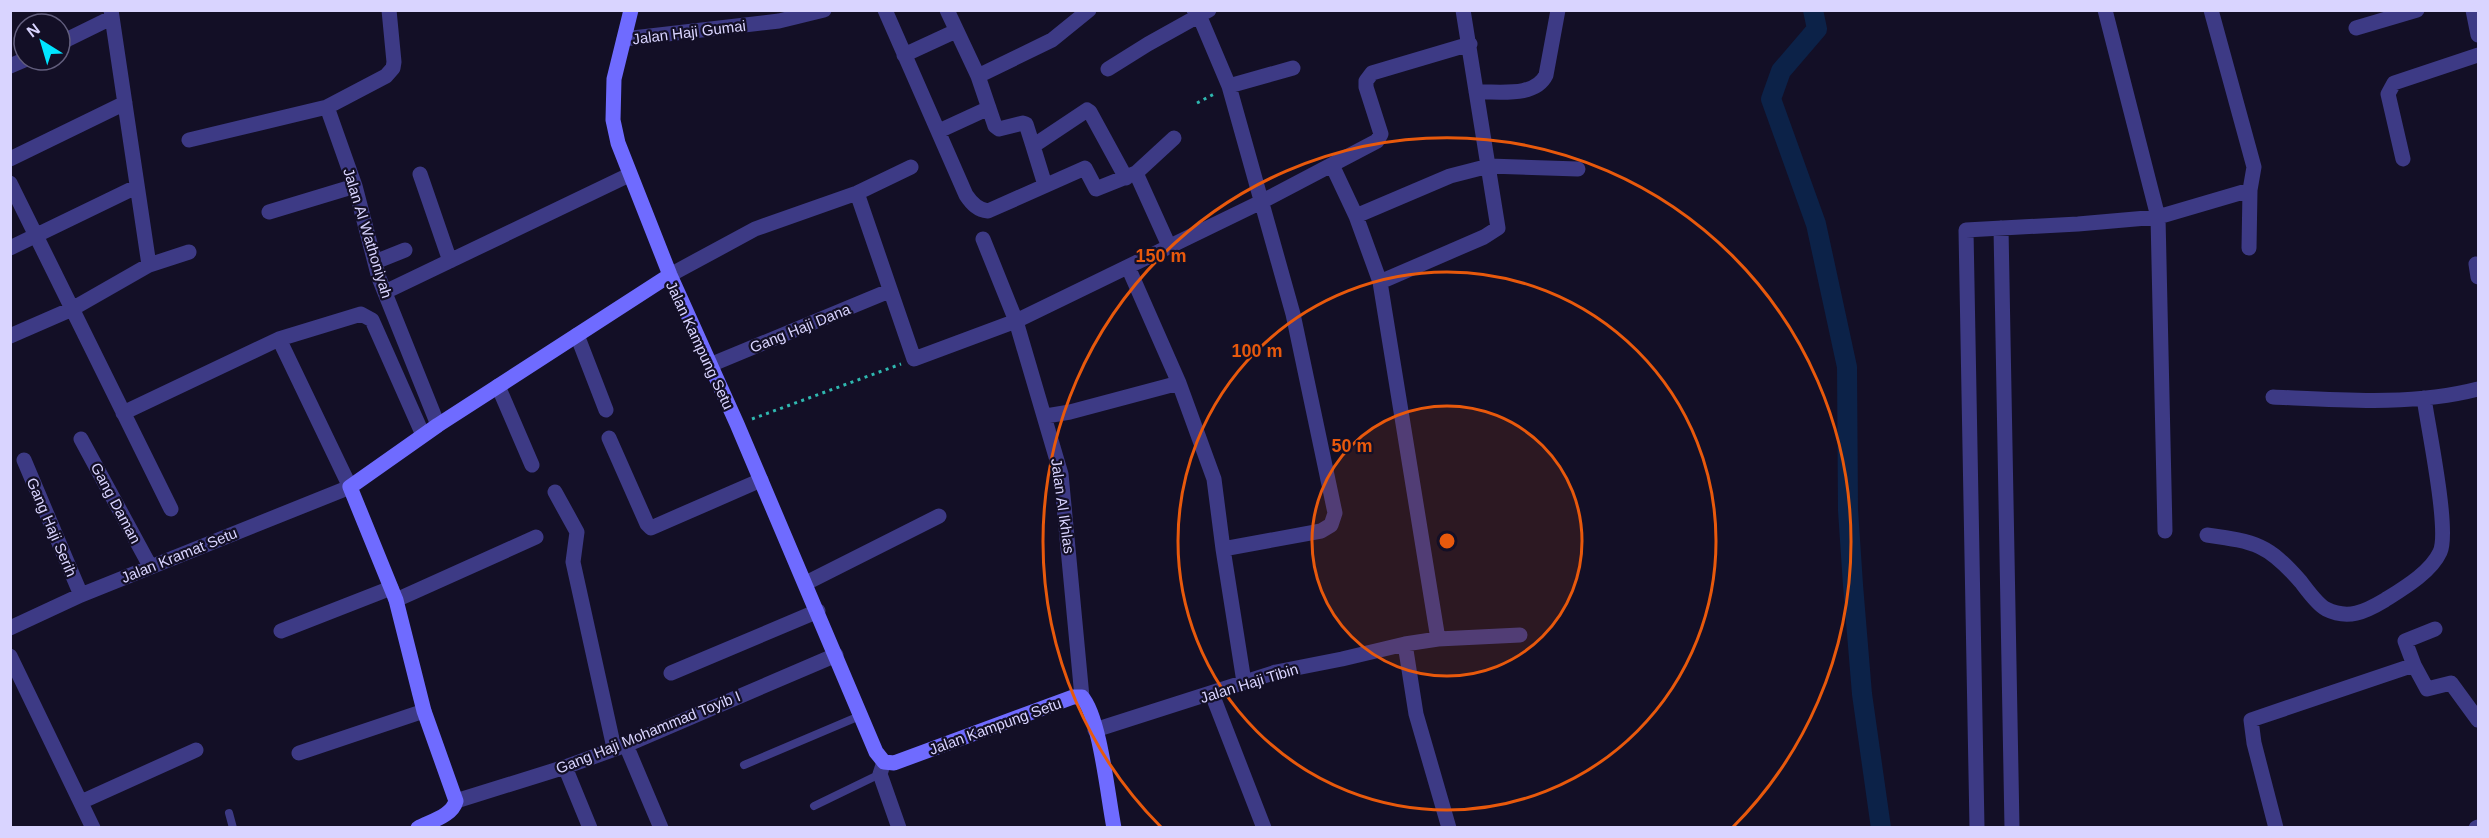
<svg xmlns="http://www.w3.org/2000/svg" width="2489" height="838" viewBox="0 0 2489 838" font-family="Arial,sans-serif">
  <style>
    .lines { fill: none; stroke-linecap: round; stroke-linejoin: round }
    .canal { stroke: #0c2248; stroke-width: 20 }
    .path { stroke: #2fb8b0; stroke-width: 3; stroke-dasharray: 3 4.5; stroke-linecap: butt }
    .lane { stroke: #3d3a85; stroke-width: 8 }
    .street { stroke: #3d3a85; stroke-width: 15 }
    .secondary { stroke: #6f6bff; stroke-width: 15 }
    .ring { fill: none; stroke: #e8590c; stroke-width: 3 }
    .labels { text-anchor: middle; dominant-baseline: central; stroke-width: 4.5; stroke-linejoin: round; paint-order: stroke }
    .street-label { font-size: 15px; fill: #d9d4ff; stroke: #130f26 }
    .centre { fill: #e8590c; stroke: #130f26; stroke-width: 3 }
    .ring-label { font-size: 18px; text-anchor: middle; font-weight: bold; fill: #e8590c; stroke: #130f26; stroke-width: 4.5; stroke-linejoin: round; paint-order: stroke }
  </style>
  <rect width="100%" height="100%" fill="#130f26"/>
  <g class="lines">
    <path class="canal" d="M1813,10L1817,29L1781,71L1771,99L1816,224L1847,367L1848,510L1853,585L1862,694L1881,828"/>
    <path class="path" d="M1197,103L1216,93
      M752,419L901,364"/>
    <path class="lane" d="M744,765L862,715
      M814,806L880,774
      M229,813L233,828"/>
    <path class="street" d="M111,10L149,265
      M885,10L966,195C972,204 978,210 988,211L1085,168L1096,189L1136,173L1174,138
      M947,10L978,76L995,126L999,129L1023,123L1026,124L1033,146
      M1194,10L1199,15L1229,86L1293,314L1335,513L1331,525L1321,531L1223,549L1244,682
      M2105,10L2158,217L2165,531
      M2211,10L2254,167L2250,190L2249,248
      M2473,10L2478,35
      M2356,28L2417,10
      M624,39L779,21L824,10
      M60,43L111,18
      M904,55L956,31
      M10,66L24,60
      M1108,69L1148,44L1209,10
      M978,76L1052,40L1089,10
      M1229,86L1293,68
      M1476,92C1498,91 1535,98 1546,75L1558,10
      M327,107L355,186L379,278L438,425
      M939,131L989,108
      M189,140L327,107L386,76L393,68L394,62L389,10
      M10,159L125,103
      M2403,159L2388,94L2394,83L2478,55
      M1136,173L1169,246
      M420,174L450,261
      M10,183L171,509
      M1045,185L1033,146L1087,110L1090,112L1126,178
      M857,193L914,359L1016,321L1261,202L1377,141L1381,134L1366,87V81L1372,73L1470,44
      M269,212L355,186
      M1356,216L1450,176L1489,166L1578,169
      M2001,228L2012,828
      M983,239L1016,321L1061,474L1082,697
      M10,248L136,187
      M375,262L405,250
      M2476,264L2478,277
      M1128,267L1179,383L1214,479L1223,549
      M670,275L755,229L857,193L911,167
      M1380,282L1484,237L1498,228L1463,10
      M385,292L629,175
      M577,335L606,410
      M10,336L72,309L149,265L189,252
      M279,339L361,314L372,320L423,435
      M710,365L889,291
      M498,386L532,465
      M2273,397C2340,400 2412,406 2478,389
      M1046,416L1070,412L1179,383
      M609,438L647,524L651,528L761,480
      M81,439L150,566
      M24,460L81,595
      M555,492L577,532L573,562L614,748
      M2207,535C2256,542 2268,544 2301,582C2308,591 2317,604 2326,609C2348,620 2365,612 2385,600C2404,588 2431,572 2440,552C2450,531 2428,427 2424,398
      M806,583L939,516
      M396,600L536,537
      M10,628L81,595L350,487L279,339L123,413
      M281,631L391,588
      M1438,639L1520,635
      M1405,644L1416,714L1449,828
      M10,656L93,828
      M2414,665L2405,641L2435,629
      M671,673L818,611
      M1212,694L1264,828
      M1095,730L1276,672L1342,659L1405,644L1438,639L1380,282L1356,216L1332,165
      M626,745L661,828
      M299,753L424,711
      M884,762L880,774L899,828
      M565,767L590,828
      M456,801L565,767L626,745L836,655
      M81,802L196,750
      M1977,828L1966,230L2078,224L2158,217L2250,190
      M2276,828L2254,743L2251,720L2414,665L2427,689L2451,683L2478,720
      M2476,828L2478,827"/>
    <path class="secondary" d="M631,10L614,79L613,120L618,143L670,275L737,424L876,752L884,762L894,763L1073,697H1082C1100,717 1108,798 1114,828
      M418,828C431,821 452,816 456,801L424,711L396,600L350,487L438,425L670,275"/>
  </g>
  <circle cx="1447" cy="541" r="135" fill="#e8590c" fill-opacity=".12"/>
  <g class="ring">
    <circle cx="1447" cy="541" r="135"/>
    <circle cx="1447" cy="541" r="269"/>
    <path d="M1161 827A404 404 0 1 1 1733 827"/>
  </g>
  <g class="labels">
    <g class="street-label">
      <text transform="translate(689 32) rotate(-7)">Jalan Haji Gumai</text>
      <text transform="translate(368 233) rotate(73)">Jalan Al Wathoniyah</text>
      <text transform="translate(800 328) rotate(-22)">Gang Haji Dana</text>
      <text transform="translate(700 345) rotate(65)">Jalan Kampung Setu</text>
      <text transform="translate(116 503) rotate(62)">Gang Daman</text>
      <text transform="translate(1063 506) rotate(82)">Jalan Al Ikhlas</text>
      <text transform="translate(52 527) rotate(67)">Gang Haji Serih</text>
      <text transform="translate(179 555) rotate(-22)">Jalan Kramat Setu</text>
      <text transform="translate(1249 683) rotate(-17)">Jalan Haji Tibin</text>
      <text transform="translate(995 726) rotate(-20)">Jalan Kampung Setu</text>
      <text transform="translate(648 732) rotate(-22)">Gang Haji Mohammad Toyib I</text>
    </g>
  </g>
  <circle cx="1447" cy="541" r="9" class="centre"/>
  <g class="ring-label">
    <text x="1161" y="262">150 m</text>
    <text x="1257" y="357">100 m</text>
    <text x="1352" y="452">50 m</text>
  </g>
  <rect width="2489" height="838" fill="none" stroke="#d9d4ff" stroke-width="24"/>
  <g transform="translate(42 42) rotate(323)"><circle r="28" fill="#130f26" stroke="#625e7d" stroke-width="1.5"/>
  <path d="M0-4.5L10 22L0 15L-10 22Z" fill="#00e5ff"/>
  <text y="-9" font-size="16" font-weight="bold" text-anchor="middle" fill="#d9d4ff">N</text>
  </g>
</svg>
